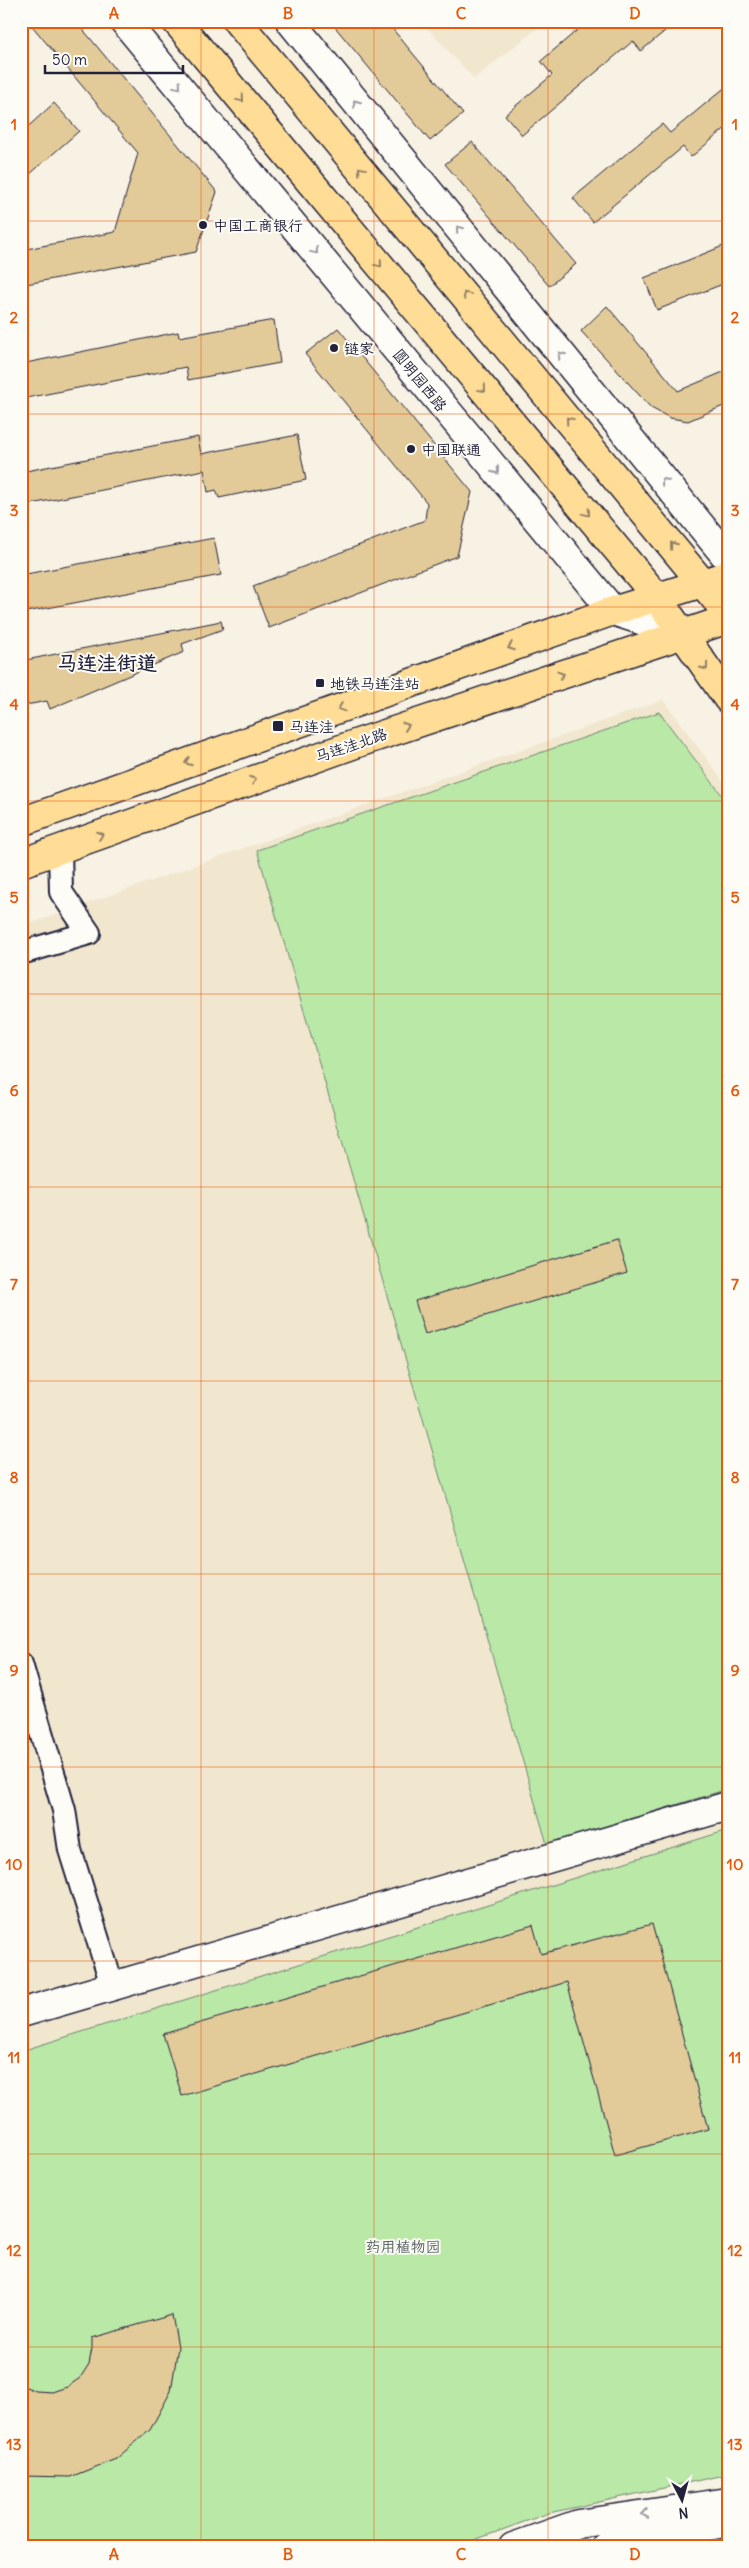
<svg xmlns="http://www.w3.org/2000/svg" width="749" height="2568" viewBox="0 0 749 2568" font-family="Delius,'LXGW WenKai TC',sans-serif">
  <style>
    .built { fill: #f1e6ce }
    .green { fill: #b9e8a7; stroke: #6e8571 }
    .building { fill: #e2ca99; stroke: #22223b }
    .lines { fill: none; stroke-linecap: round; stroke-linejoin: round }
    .street-casing { stroke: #22223b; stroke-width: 26 }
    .secondary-casing { stroke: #22223b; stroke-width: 31 }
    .primary-casing { stroke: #22223b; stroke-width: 31 }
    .street { stroke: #fdfcf7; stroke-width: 22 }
    .secondary { stroke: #fdfcf7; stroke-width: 28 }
    .primary { stroke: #ffdd96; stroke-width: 28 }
    .oneway { stroke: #9a9aa2 }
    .oneway2 { stroke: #908068 }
    .grid { fill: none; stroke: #e8590c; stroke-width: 1; stroke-opacity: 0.55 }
    .poi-dot { fill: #22223b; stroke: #fdfcf7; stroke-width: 2 }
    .labels { text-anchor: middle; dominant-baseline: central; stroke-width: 4; stroke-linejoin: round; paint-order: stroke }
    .poi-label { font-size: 15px; fill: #22223b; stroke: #fdfcf7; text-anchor: start }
    .street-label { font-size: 15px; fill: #22223b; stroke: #fdfcf7 }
    .park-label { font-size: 15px; fill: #4f5d5b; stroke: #fdfcf7 }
    .district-label { font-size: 20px; font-weight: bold; fill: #22223b; stroke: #fdfcf7 }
    .neatline { fill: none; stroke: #e8590c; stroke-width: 2 }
    .grid-label { font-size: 16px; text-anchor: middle; font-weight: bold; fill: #e8590c }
  </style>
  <rect width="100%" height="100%" fill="#f8f2e4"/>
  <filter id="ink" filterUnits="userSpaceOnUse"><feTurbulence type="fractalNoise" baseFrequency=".02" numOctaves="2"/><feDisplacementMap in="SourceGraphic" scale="10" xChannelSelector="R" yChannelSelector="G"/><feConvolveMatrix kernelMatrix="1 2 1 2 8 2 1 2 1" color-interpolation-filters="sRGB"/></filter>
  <g filter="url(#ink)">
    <path class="built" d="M421,21H546L474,79Z
      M663,700L728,788V2474L549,2513L455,2547H21V927Z"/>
    <path class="green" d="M659,712L728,803V1789L547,1844L257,850Z
      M728,1830V2474L549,2513L455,2547H21V2051Z"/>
    <path class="building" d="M28,21H76L217,192L196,252L21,285V250L115,232L138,153Z
      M330,21H386L463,114L430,141Z
      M588,21H677L641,51L633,41L522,135L505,115L552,75L541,61Z
      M728,85V126L691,157L683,147L593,222L573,198L662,124L670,133Z
      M54,103L79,131L21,182V133Z
      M472,142L576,264L549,286L445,164Z
      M728,244V282L657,310L644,278Z
      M607,306L678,391L728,370V404L688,421L670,418L651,408L581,331Z
      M274,320L280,363L188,380L186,367L21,399V364L178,332L179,337Z
      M338,328L472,492L457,556L269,628L253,586L425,520L427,503L305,354Z
      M297,435L306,480L219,498L216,490L208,492L204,470L21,506V472L198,437L201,454Z
      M214,538L221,575L21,613V575Z
      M221,621L223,629L182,644L184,652L50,709L47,701L26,705L21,684V661Z
      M617,1240L627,1273L425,1334L415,1301Z
      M652,1924L708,2129L615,2155L567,1982L182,2096L163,2034L533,1925L541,1954Z
      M172,2315L178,2347L171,2391L150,2430L116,2459L70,2477L21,2476V2385L36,2391L52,2392L67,2387L80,2378L89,2364L92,2348V2338Z"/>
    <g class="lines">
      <g class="street-casing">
        <path id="street" d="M21,953L89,933L61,892L60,849
          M21,1664L64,1810L70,1850L112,1985"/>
      </g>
      <g class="secondary-casing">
        <path id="secondary" d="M124,21L613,611L683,634
          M290,21L728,559
          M21,2013L728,1806
          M513,2547L578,2524L728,2502
          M606,2547L728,2522"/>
      </g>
      <g class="primary-casing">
        <path id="primary" d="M176,21L656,596L728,699
          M237,21L728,614
          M21,822L613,611L728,575
          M21,863L355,744L728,619"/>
      </g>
      <use href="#street" class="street"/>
      <use href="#secondary" class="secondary"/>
      <use href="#primary" class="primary"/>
    </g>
    <defs><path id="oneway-chevron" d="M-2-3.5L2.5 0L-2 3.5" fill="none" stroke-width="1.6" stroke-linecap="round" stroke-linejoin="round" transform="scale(1.25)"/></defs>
    <g class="oneway">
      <use href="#oneway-chevron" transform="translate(178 86) rotate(50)"/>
      <use href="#oneway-chevron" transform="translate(356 103) rotate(-129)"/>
      <use href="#oneway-chevron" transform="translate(459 229) rotate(-129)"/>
      <use href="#oneway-chevron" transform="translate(315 251) rotate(50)"/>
      <use href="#oneway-chevron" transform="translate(561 355) rotate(-129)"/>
      <use href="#oneway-chevron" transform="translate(496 471) rotate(51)"/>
      <use href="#oneway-chevron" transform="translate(664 481) rotate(-129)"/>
      <use href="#oneway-chevron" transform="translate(645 2514) rotate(172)"/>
    </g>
    <g class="oneway2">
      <use href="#oneway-chevron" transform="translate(241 99) rotate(50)"/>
      <use href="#oneway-chevron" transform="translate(361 170) rotate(-130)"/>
      <use href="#oneway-chevron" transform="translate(379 264) rotate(50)"/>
      <use href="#oneway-chevron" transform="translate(466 295) rotate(-130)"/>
      <use href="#oneway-chevron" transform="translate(483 389) rotate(50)"/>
      <use href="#oneway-chevron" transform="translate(569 420) rotate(-130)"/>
      <use href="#oneway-chevron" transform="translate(587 513) rotate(50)"/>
      <use href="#oneway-chevron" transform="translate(673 545) rotate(-129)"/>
      <use href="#oneway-chevron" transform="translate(511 647) rotate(160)"/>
      <use href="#oneway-chevron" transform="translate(705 667) rotate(55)"/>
      <use href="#oneway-chevron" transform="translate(561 675) rotate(-18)"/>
      <use href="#oneway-chevron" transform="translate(341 708) rotate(160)"/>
      <use href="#oneway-chevron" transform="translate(406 726) rotate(-18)"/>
      <use href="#oneway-chevron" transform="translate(188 762) rotate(160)"/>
      <use href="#oneway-chevron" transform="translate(253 780) rotate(-20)"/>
      <use href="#oneway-chevron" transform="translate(100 835) rotate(-20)"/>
    </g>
  </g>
  <path class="grid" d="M201,21V2547M374,21V2547M548,21V2547M21,221H728M21,414H728M21,607H728M21,801H728M21,994H728M21,1187H728M21,1381H728M21,1574H728M21,1767H728M21,1961H728M21,2154H728M21,2347H728"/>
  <g class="poi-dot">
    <circle cx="203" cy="225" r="5"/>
    <circle cx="334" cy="348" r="5"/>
    <circle cx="411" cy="449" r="5"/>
    <rect x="315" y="678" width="10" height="10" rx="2.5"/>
    <rect x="272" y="720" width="12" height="12" rx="2.5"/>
  </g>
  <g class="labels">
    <g class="poi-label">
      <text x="213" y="225">中国工商银行</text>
      <text x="344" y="348">链家</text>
      <text x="421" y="449">中国联通</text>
      <text x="330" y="683">地铁马连洼站</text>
      <text x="289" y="726">马连洼</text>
    </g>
    <g class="street-label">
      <text transform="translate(420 380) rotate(51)">圆明园西路</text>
      <text transform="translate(351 745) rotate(-19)">马连洼北路</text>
    </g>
    <g class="park-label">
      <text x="403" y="2246">药用植物园</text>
    </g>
    <g class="district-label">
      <text x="107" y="662">马连洼街道</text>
    </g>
  </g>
  <rect width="749" height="2568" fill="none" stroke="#fdfcf7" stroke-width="55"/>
  <g transform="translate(682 2500) rotate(174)" stroke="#fdfcf7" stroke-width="4" paint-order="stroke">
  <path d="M0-4L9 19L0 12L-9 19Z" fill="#22223b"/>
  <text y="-8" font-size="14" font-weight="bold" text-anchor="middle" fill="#22223b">N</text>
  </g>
  <path d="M45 65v8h138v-8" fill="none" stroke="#22223b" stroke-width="2.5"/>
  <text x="52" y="65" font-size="15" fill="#22223b" stroke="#fdfcf7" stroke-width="4" paint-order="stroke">50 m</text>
  <rect x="28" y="28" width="694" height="2512" class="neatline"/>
  <g class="grid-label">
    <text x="114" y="19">A</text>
    <text x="288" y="19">B</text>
    <text x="461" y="19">C</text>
    <text x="635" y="19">D</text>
    <text x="14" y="130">1</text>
    <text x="735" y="130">1</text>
    <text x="14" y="323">2</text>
    <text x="735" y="323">2</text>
    <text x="14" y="516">3</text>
    <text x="735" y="516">3</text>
    <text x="14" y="710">4</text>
    <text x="735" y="710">4</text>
    <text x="14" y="903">5</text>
    <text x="735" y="903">5</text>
    <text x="14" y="1096">6</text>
    <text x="735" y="1096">6</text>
    <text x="14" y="1290">7</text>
    <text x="735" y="1290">7</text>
    <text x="14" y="1483">8</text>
    <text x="735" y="1483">8</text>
    <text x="14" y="1676">9</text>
    <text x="735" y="1676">9</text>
    <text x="14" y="1870">10</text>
    <text x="735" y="1870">10</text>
    <text x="14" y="2063">11</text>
    <text x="735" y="2063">11</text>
    <text x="14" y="2256">12</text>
    <text x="735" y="2256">12</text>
    <text x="14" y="2450">13</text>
    <text x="735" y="2450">13</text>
    <text x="114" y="2560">A</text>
    <text x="288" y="2560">B</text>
    <text x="461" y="2560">C</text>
    <text x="635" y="2560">D</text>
  </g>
</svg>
